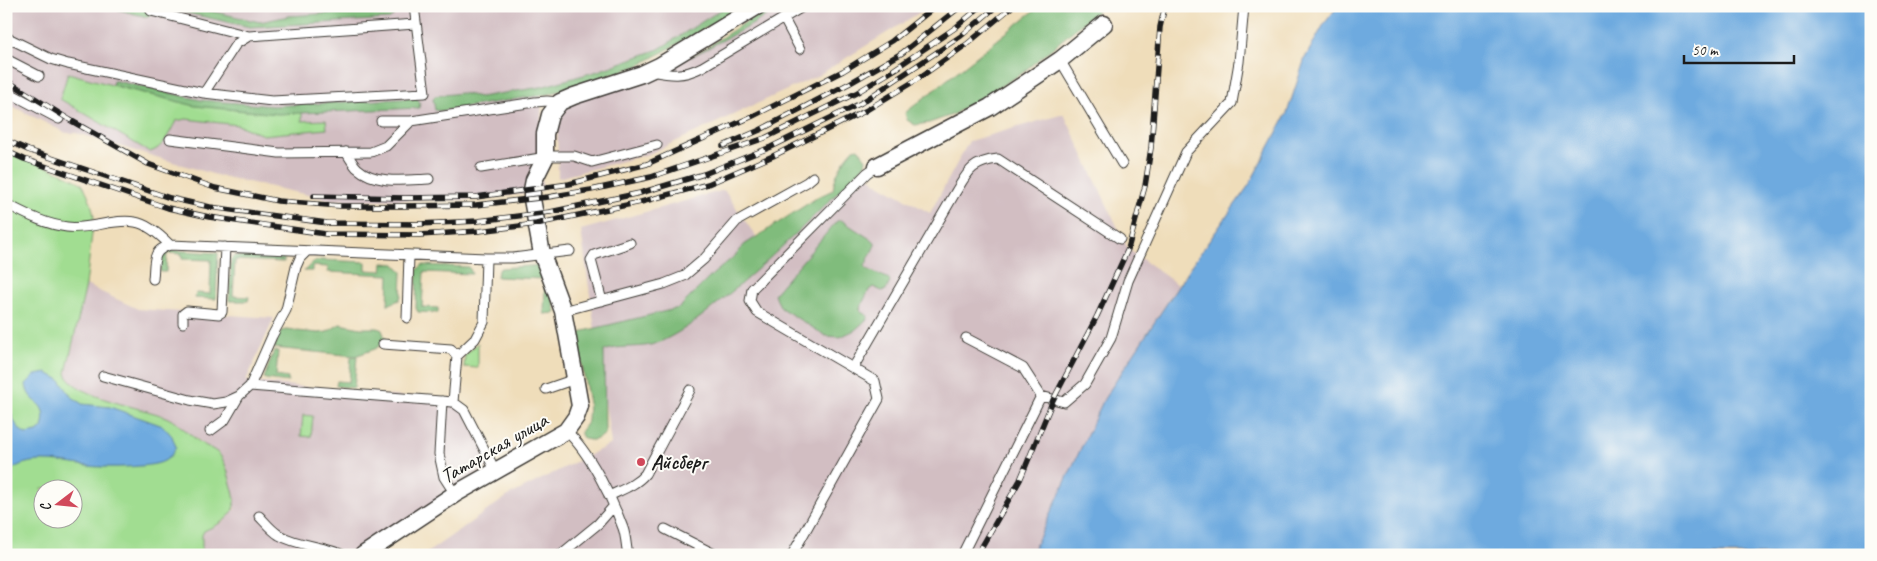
<svg xmlns="http://www.w3.org/2000/svg" width="1877" height="561" viewBox="0 0 1877 561" font-family="Caveat,sans-serif">
  <style>
    .industrial { fill: #d2bec2 }
    .green { fill: #a1dd91; stroke: #5e7c56; fill-rule: evenodd }
    .forest { fill: #80bc7b; stroke: #4e6c4c }
    .water { fill: #6eaadf; stroke: #45637e }
    .lines { fill: none; stroke-linecap: round; stroke-linejoin: round }
    .lane-casing { stroke: #3c3934; stroke-width: 11 }
    .street-casing { stroke: #3c3934; stroke-width: 19 }
    .lane { stroke: #fff; stroke-width: 9 }
    .street { stroke: #fff; stroke-width: 16 }
    .rail-casing { stroke: #1c1c1c; stroke-width: 5.5 }
    .rail { stroke: #fdfcf7; stroke-width: 4; stroke-dasharray: 11; stroke-linecap: butt }
    .poi-dot { fill: #d1495b; stroke: #fdfcf7; stroke-width: 2 }
    .labels { text-anchor: middle; dominant-baseline: central; stroke-width: 4; stroke-linejoin: round; paint-order: stroke }
    .street-label { font-size: 21px; fill: #1c1c1c; stroke: #fdfcf7 }
    .poi-label { font-size: 21px; font-weight: bold; fill: #1c1c1c; stroke: #fdfcf7; text-anchor: start }
  </style>
  <rect width="100%" height="100%" fill="#fdfcf7"/>
  <filter id="ink" filterUnits="userSpaceOnUse"><feTurbulence type="fractalNoise" baseFrequency=".02" numOctaves="2"/><feDisplacementMap in="SourceGraphic" scale="10" xChannelSelector="R" yChannelSelector="G"/><feConvolveMatrix kernelMatrix="1 2 1 2 8 2 1 2 1" color-interpolation-filters="sRGB"/></filter>
  <filter id="wash" filterUnits="userSpaceOnUse"><feTurbulence type="fractalNoise" baseFrequency=".0096" numOctaves="4" result="noise"/><feDisplacementMap in="SourceGraphic" scale="20" xChannelSelector="R" yChannelSelector="G"/><feGaussianBlur stdDeviation="1.12" result="paint"/><feColorMatrix in="noise" values="0 0 0 0 0 0 0 0 0 0 0 0 0 0 0 0 0 1.4 0 .05"/><feComposite in="paint" operator="in"/></filter>
  <g filter="url(#wash)">
    <rect width="100%" height="100%" fill="#efddba"/>
    <path class="industrial" d="M6,6H727L659,49L598,71L541,87L542,191L474,200H331L216,175L76,133H66L6,103Z
      M781,6H930L819,75L649,154L558,178L557,107L670,66L753,24Z
      M1064,114L1128,249L1178,285L1104,399L1031,555H424L508,496L611,444L581,230L724,190L759,241L827,195L860,167L875,182L930,213L969,141Z
      M86,285L138,309L274,318L246,381L453,402L458,398L492,464L356,555H202V535L204,531L223,522L235,509L218,453L202,443L170,419L116,403L81,390L68,379L66,374Z"/>
    <path class="green" d="M68,73C144,94 222,116 302,112V121L326,120L327,129L263,135L238,125L186,119L176,121C169,133 164,148 150,152L60,99Z
      M6,150C18,155 76,178 82,184C89,194 92,205 94,217L86,285L66,373C74,399 145,407 168,418C180,424 190,435 201,443C206,446 213,449 218,453C226,461 229,477 232,487C241,515 225,521 204,531L202,535V555H6ZM42,488H72V518H42Z
      M478,343V368L464,367L465,355Z
      M303,415L313,416L311,437L301,436Z"/>
    <path class="forest" d="M104,6H188L260,22L289,16L383,10L393,11L394,15L390,19L250,27L160,7C154,9 153,14 147,17Z
      M727,6H745L638,66L549,94L440,111L435,110L433,99L435,96L461,93L480,97L541,87L598,71L659,49Z
      M771,6H781L753,24L691,57Z
      M1040,6H1103L1021,74L952,115L929,123L915,125L907,120L905,113Z
      M113,81H116L201,100L273,106L417,98L420,103L419,108L278,114L195,106L112,85Z
      M858,148L866,159L865,164L860,170C818,213 775,255 729,294C706,313 688,329 660,342C642,350 621,344 604,351L605,434C597,440 592,442 583,438L580,432L588,421L589,403L577,338L579,334L584,331L679,308L712,275L737,254L744,245L818,197L833,190C835,173 843,161 854,149Z
      M841,220L875,242V245L865,266L867,269L889,279L890,282L886,290L882,291L873,287L869,290L860,308L861,312L868,316L867,319L855,330L840,337L826,336L781,308L774,294L837,221Z
      M168,250L218,253L216,299L195,298L196,293L210,294L211,260L182,259V254L167,253L166,272H160L161,254Z
      M234,256L284,258V262L235,260L233,296L249,297L248,301H229L231,259Z
      M321,260L366,262V270L382,271L383,263L395,264L402,272L401,296L399,300L388,305L389,275L328,272V267L312,266V271H304L313,262Z
      M422,265L468,267L470,269L472,274L424,272L422,307L438,308V313L418,312L416,308L417,270Z
      M545,265L556,313L544,314L545,279L497,277L498,270L501,268Z
      M340,324L361,328H378L382,330L385,338V342L375,349L355,356L274,348L281,331L286,330L319,333L327,332Z
      M274,351H278L276,376L288,378V382L266,379L264,378Z
      M351,357H357L354,388L336,386L337,381L349,382Z"/>
    <path class="water" d="M1338,6H1871V555H1031L1104,399L1194,262L1249,185L1287,113L1305,58L1324,24Z
      M47,373L60,380L71,396L82,404L110,407L163,426L172,436L176,447C173,453 170,458 164,461C153,468 101,468 88,466C62,463 28,453 6,474V385C8,402 10,425 26,434L37,432L42,428C50,399 28,406 26,384L35,375Z"/>
  </g>
  <g filter="url(#ink)">
    <g class="lines">
      <g class="lane-casing">
        <path id="lane" d="M151,11L249,36
          M784,19L800,49
          M6,37L51,59L68,64L204,93L272,101L425,93L414,6
          M6,59L39,76
          M1060,60L1122,164
          M651,71C672,75 682,77 702,67L804,6
          M6,91L59,119
          M204,93L236,44L249,36L415,24
          M381,121H411
          M170,139L279,153L371,152L386,146L411,121L535,102L547,101L560,102
          M346,152C349,157 353,164 357,168C376,185 406,180 429,179
          M481,168L552,156H574L592,162L657,145
          M6,204C26,214 44,224 67,227C91,230 114,218 135,222C148,224 161,236 170,245
          M153,279C155,261 151,251 170,245L486,258H513L570,251
          M602,301L591,260L594,255L630,243
          M563,311L664,284L684,276L704,259L737,221L807,182L813,177
          M407,318L409,255
          M183,323V314L187,311L219,314L222,312L225,247
          M383,344L451,349L457,356L453,402
          M457,356L475,339L484,322L486,258
          M853,368L955,193C968,172 971,162 998,159L1120,239
          M103,376L190,400L213,404L226,402L239,396L250,386L272,336L286,310L296,267L300,258L307,251
          M250,386L453,402L464,410L495,470
          M546,389L575,379
          M1041,396L1064,402L1085,384L1111,338L1128,281L1186,152L1232,103L1239,62L1244,6
          M442,401L439,454L444,477L455,494
          M210,431L225,420L239,396
          M566,431C589,451 612,498 623,528C626,536 626,546 628,555
          M609,496C621,490 636,485 645,474L690,390
          M259,516C265,522 271,530 279,535C298,546 323,546 343,555
          M665,529L716,555
          M560,555L598,524L613,507
          M792,555L879,399L875,381L757,312L750,301L752,289L867,173L877,166
          M962,555L1041,396L1023,368L966,338"/>
      </g>
      <g class="street-casing">
        <path id="street" d="M877,166L990,107L1060,60L1104,24
          M363,555L455,494L566,431L576,417L580,406L563,311L542,254L532,199V190L534,180L545,158V134L550,115L560,102L574,96L642,74L659,66L758,6"/>
      </g>
      <use href="#lane" class="lane"/>
      <use href="#street" class="street"/>
      <g class="rail-casing">
        <path id="rail" d="M893,70L955,28L981,6
          M6,80L70,120L148,164L215,188L278,201L340,206H404L476,205L548,197L591,190L651,177L765,138L856,93L899,67
          M6,140L28,150L170,198L210,207L327,223L419,224L478,221L550,212L640,193L704,174L771,147L861,103L961,36L997,6
          M723,146L760,130L850,83L902,53L961,6
          M6,151L24,159L168,208L209,217L326,234L420,235L479,231L536,224L641,202L708,184L773,156L865,111L916,80L967,44L1013,6
          M314,196L405,198L476,197L569,184L647,164L753,116L843,71L892,41L936,6
          M977,555L1020,480L1053,400L1097,316L1128,249L1145,186L1151,148L1160,27L1165,6"/>
      </g>
      <use href="#rail" class="rail"/>
    </g>
  </g>
  <circle class="poi-dot" cx="641" cy="462" r="5"/>
  <g class="labels">
    <g class="street-label">
      <text transform="translate(494 448) rotate(-30)">Татарская улица</text>
    </g>
    <g class="poi-label">
      <text x="651" y="462">Айсберг</text>
    </g>
  </g>
  <rect width="1877" height="561" fill="none" stroke="#fdfcf7" stroke-width="25"/>
  <g transform="translate(58 504) rotate(254)"><circle r="24" fill="#fdfcf7" stroke="#a3a29f"/>
  <path d="M0-4L9 19L0 12L-9 19Z" fill="#d1495b"/>
  <text y="-8" font-size="14" font-weight="bold" text-anchor="middle" fill="#1c1c1c">С</text>
  </g>
  <path d="M1684 55v8h110v-8" fill="none" stroke="#1c1c1c" stroke-width="2.5"/>
  <text x="1692" y="55" font-size="15" fill="#1c1c1c" stroke="#fdfcf7" stroke-width="4" paint-order="stroke">50 m</text>
</svg>
